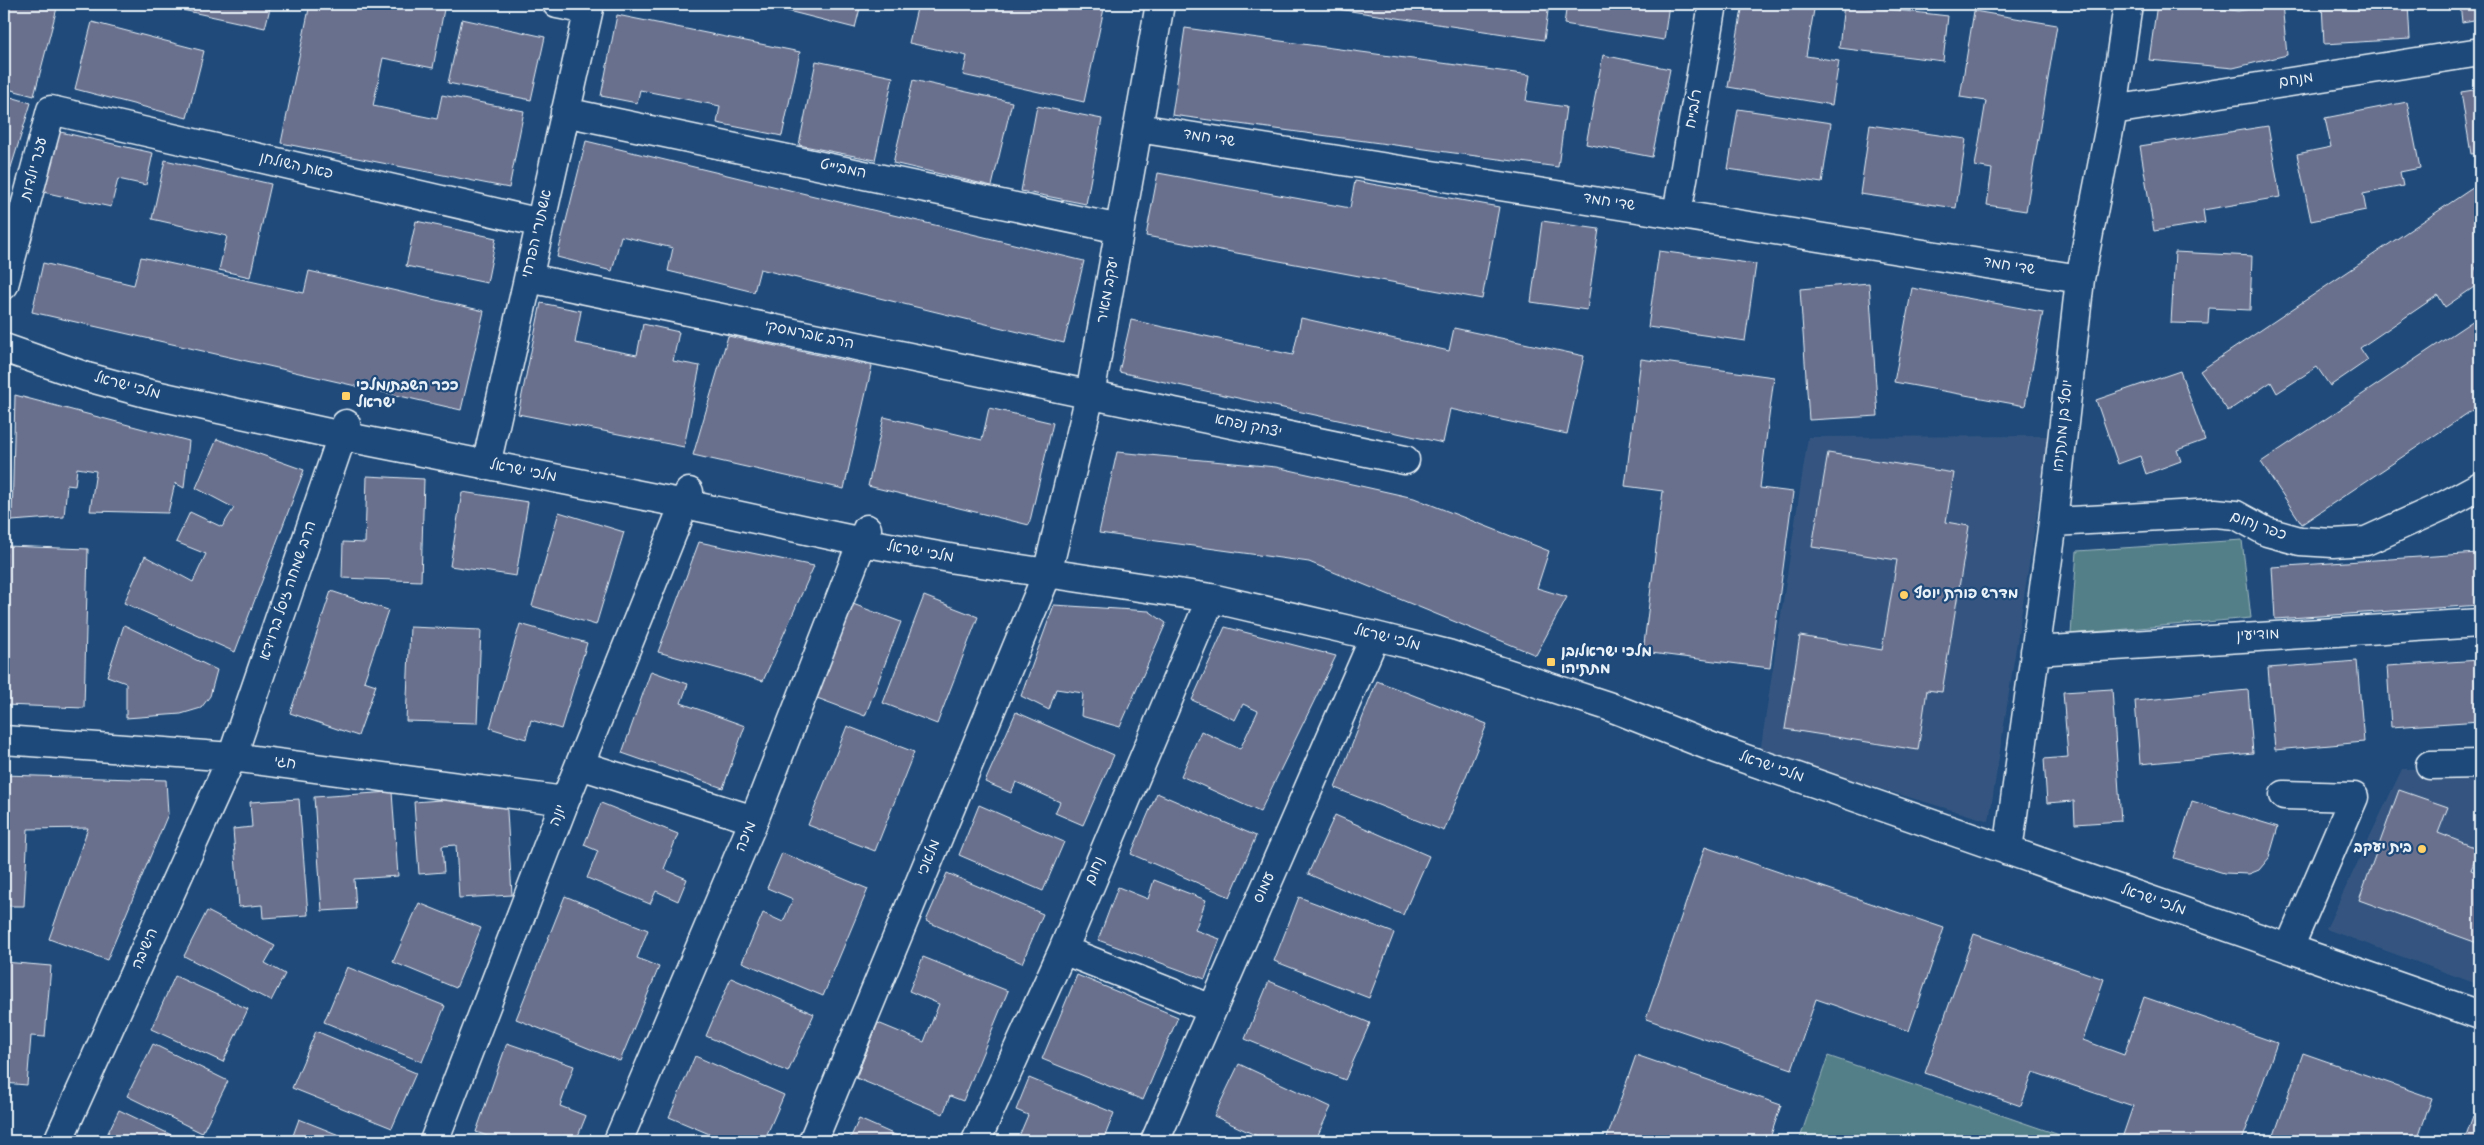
<svg xmlns="http://www.w3.org/2000/svg" width="2484" height="1145" viewBox="0 0 2484 1145" font-family="'Gochi Hand','Playpen Sans Hebrew',sans-serif">
  <style>
    .built { fill: #355580 }
    .green { fill: #537f88; stroke: #9eb8c0 }
    .building { fill: #686f8e; stroke: #e8f1f8 }
    .lines { fill: none; stroke-linecap: round; stroke-linejoin: round }
    .minor-casing { stroke: #e8f1f8; stroke-width: 31 }
    .minor { stroke: #1f4a7a; stroke-width: 28 }
    .poi-dot { fill: #ffd166; stroke: #1f4a7a; stroke-width: 2 }
    .labels { text-anchor: middle; dominant-baseline: central; stroke-width: 4.5; stroke-linejoin: round; paint-order: stroke }
    .street-label { font-size: 15px; fill: #e8f1f8; stroke: #1f4a7a }
    .poi-label { font-size: 15px; font-weight: bold; fill: #e8f1f8; stroke: #1f4a7a; text-anchor: start }
  </style>
  <rect width="100%" height="100%" fill="#1f4a7a"/>
  <filter id="ink" filterUnits="userSpaceOnUse"><feTurbulence type="fractalNoise" baseFrequency=".02" numOctaves="2"/><feDisplacementMap in="SourceGraphic" scale="10" xChannelSelector="R" yChannelSelector="G"/><feConvolveMatrix kernelMatrix="1 2 1 2 8 2 1 2 1" color-interpolation-filters="sRGB"/></filter>
  <g filter="url(#ink)">
    <path class="built" d="M2049,436L1989,821L1760,753L1808,437Z
      M2480,768V985L2326,929L2402,769Z"/>
    <path class="green" d="M2242,540L2251,618L2071,634L2077,551Z
      M1828,1056L2077,1141H1799Z"/>
    <path class="building" d="M4,4H58L34,96L4,88Z
      M155,4H271L265,28Z
      M310,4H419L444,9L433,68L383,58L373,106L437,119L442,95L524,111L509,188L281,143Z
      M785,4H861L855,28L784,10Z
      M918,4H1105L1084,102L963,75L967,56L909,43Z
      M1304,4H1549L1544,40Z
      M1567,4H1669L1664,40L1564,24Z
      M1743,4H1815L1806,56L1839,61L1832,105L1728,87Z
      M1844,4L1948,16L1943,61L1839,48Z
      M2157,4H2179L2238,11L2282,4L2287,55L2233,68L2149,60Z
      M2322,4H2408L2410,39L2324,44Z
      M2460,4H2480V19L2462,22Z
      M1974,11L2057,25L2026,211L1987,205L1992,169L1975,166L1986,101L1960,97Z
      M617,15L800,52L782,136L717,123L720,106L640,90L637,103L601,96Z
      M462,19L545,37L531,100L448,83Z
      M92,22L204,51L187,118L75,89Z
      M1185,28L1530,75L1526,101L1566,107L1558,167L1172,115Z
      M1603,55L1670,69L1652,157L1586,144Z
      M816,61L893,77L875,160L799,145Z
      M913,80L1012,102L992,186L893,163Z
      M2480,89V153L2471,154L2461,92Z
      M4,95L31,103L4,190Z
      M2407,102L2420,168L2400,172L2403,186L2363,194L2366,210L2311,221L2297,154L2331,147L2325,118Z
      M1037,106L1102,119L1086,204L1021,191Z
      M1738,109L1831,123L1822,183L1728,169Z
      M1870,125L1966,139L1956,208L1860,194Z
      M2268,126L2280,197L2203,210L2205,223L2154,231L2140,146Z
      M56,131L153,153L146,185L118,179L111,207L43,192Z
      M586,141L1084,261L1064,343L760,269L754,292L668,271L673,248L621,236L612,271L557,257Z
      M165,160L271,184L250,277L219,270L227,236L152,219Z
      M1158,173L1350,208L1355,181L1499,207L1482,299L1146,236Z
      M2480,183V265L2475,268L2480,276V283L2445,307L2438,295L2360,348L2368,360L2330,386L2317,367L2277,393L2271,382L2228,411L2200,371Z
      M416,221L496,238L487,283L406,266Z
      M1542,221L1599,229L1587,310L1531,302Z
      M1659,251L1756,264L1745,341L1648,327Z
      M2175,252L2252,256L2250,310L2209,308L2208,324L2171,323Z
      M141,257L304,293L309,271L484,311L461,410L32,312L43,263L134,285Z
      M1869,283L1878,416L1809,420L1800,289Z
      M1912,288L2043,312L2025,406L1894,382Z
      M541,303L581,311L575,343L637,355L643,324L679,332L673,361L700,366L684,447L518,414Z
      M2480,316V405L2302,524L2261,462Z
      M1301,318L1449,351L1454,328L1584,356L1567,434L1450,409L1443,443L1119,372L1131,320L1293,355Z
      M728,336L872,366L844,489L693,455Z
      M1641,359L1774,377L1760,488L1793,492L1770,668L1643,652L1663,491L1625,486Z
      M2180,371L2205,440L2177,450L2181,461L2146,474L2140,456L2118,464L2096,400Z
      M15,395L189,441L184,488L175,483L168,513L90,511L96,471L77,468L75,486L67,485L64,517L12,521Z
      M989,408L1053,423L1029,525L868,486L884,417L982,440Z
      M217,439L304,470L235,652L124,603L145,556L193,582L206,554L176,542L190,512L222,527L234,508L196,488Z
      M1117,452L1276,467L1414,498L1549,551L1537,588L1567,597L1536,655L1309,562L1099,533Z
      M1828,453L1954,473L1946,522L1969,526L1942,692L1927,690L1918,750L1785,729L1800,636L1882,650L1897,560L1812,547Z
      M367,476L424,479L421,581L342,578L343,542L365,543Z
      M462,492L528,502L516,576L450,566Z
      M559,512L624,532L596,625L532,606Z
      M699,542L814,566L763,681L658,652Z
      M6,546L88,549L84,708L4,705Z
      M2478,553L2480,605L2275,619L2272,567Z
      M331,591L388,610L364,681L376,685L358,736L290,713Z
      M924,596L978,617L937,724L883,703Z
      M853,604L901,622L865,716L817,698Z
      M1054,605L1149,611L1166,623L1120,727L1081,716L1083,693L1056,689L1049,710L1021,696Z
      M520,624L587,643L561,729L531,720L526,739L490,728Z
      M124,625L217,670L210,696L201,708L181,714L126,718V683L107,676Z
      M410,627L481,630L477,723L406,721Z
      M1225,627L1336,656L1260,812L1181,776L1201,731L1240,749L1258,711L1243,704L1235,720L1192,700Z
      M2480,660V721L2391,727L2387,666Z
      M2357,661L2364,742L2275,750L2268,668Z
      M651,671L688,684L681,703L745,726L723,788L622,753Z
      M1377,681L1487,724L1444,831L1335,788Z
      M2112,689L2121,821L2075,824L2074,801L2047,803L2044,759L2068,757L2063,692Z
      M2248,690L2253,753L2140,764L2135,701Z
      M1016,712L1114,755L1083,825L1055,813L1060,802L1016,782L1011,793L985,782Z
      M847,726L914,752L875,851L808,825Z
      M4,775L166,780L168,814L107,960L49,939L88,828L28,829L24,906H4Z
      M2399,790L2448,807L2438,833L2479,849L2471,870L2480,874V944L2359,900Z
      M392,792L398,876L354,879L356,909L322,911L314,797Z
      M1157,793L1256,836L1230,897L1131,854Z
      M506,795L512,895L459,898L456,845L442,846L444,872L419,874L414,802Z
      M299,799L308,915L263,918L262,905L239,907L233,829L252,827L250,802Z
      M2192,801L2278,827L2269,858L2259,870L2249,874L2224,873L2174,858Z
      M601,803L678,834L664,869L687,879L678,901L656,891L650,904L587,878L598,851L584,845Z
      M979,805L1064,842L1043,891L959,855Z
      M1335,815L1429,856L1403,915L1308,874Z
      M1705,847L1944,928L1909,1031L1816,999L1792,1069L1646,1019Z
      M782,853L868,889L823,996L742,962L763,913L783,922L793,899L767,888Z
      M947,873L1043,914L1022,963L926,921Z
      M1154,880L1206,900L1195,930L1220,939L1205,979L1098,940L1118,887L1148,899Z
      M565,896L648,930L637,958L659,967L620,1061L516,1019Z
      M1299,897L1394,933L1369,998L1274,961Z
      M419,903L481,928L456,988L393,962Z
      M207,911L275,946L265,963L285,974L271,1001L184,956Z
      M1974,934L2104,979L2083,1040L2124,1055L2144,997L2277,1043L2242,1141H2121L2133,1106L2033,1072L2021,1106L1925,1073Z
      M923,957L1008,991L963,1101L950,1096L943,1114L856,1078L878,1023L924,1042L939,1004L909,991Z
      M4,962L51,966L45,1037L31,1036L27,1085L4,1083Z
      M347,967L445,1006L422,1062L324,1022Z
      M1077,975L1178,1017L1143,1100L1042,1059Z
      M175,976L248,1009L223,1062L151,1029Z
      M731,978L814,1014L788,1072L706,1036Z
      M1269,981L1370,1023L1345,1080L1245,1039Z
      M316,1031L416,1073L392,1128L292,1088Z
      M507,1043L574,1066L560,1106L586,1116L576,1141H501L476,1132Z
      M153,1044L228,1081L202,1133L127,1096Z
      M2303,1053L2432,1098L2417,1141H2272Z
      M1636,1055L1781,1105L1769,1141H1606Z
      M695,1056L784,1095L764,1141H726L669,1117Z
      M1239,1064L1331,1107L1315,1141H1268L1214,1116Z
      M1029,1078L1114,1113L1103,1141H1017L1028,1115L1016,1110Z
      M119,1110L184,1141H104Z
      M2473,1116L2480,1119V1141H2464Z
      M299,1119L354,1141H291Z
      M859,1119L909,1141H849Z
      M658,1136L671,1141H656Z"/>
    <g class="lines">
      <g class="minor-casing">
        <path id="minor" d="M557,4L588,10
          M2113,110L2480,52
          M565,112L1120,229
          M1138,128L2080,279
          M1677,214L1713,4
          M529,278L1405,460
          M4,285L51,110L541,223
          M4,348L87,377L146,393L342,436L685,504L862,542L955,559L1211,598L1375,636L1448,654L1608,706L1717,749L2480,1015
          M486,465L590,4
          M2053,522L2215,513L2236,515L2267,532L2300,541L2333,543L2366,541L2445,505L2480,486
          M2035,651L2480,623
          M4,740L232,757L565,801
          M580,765L754,820
          M2430,765L2480,764
          M2284,795L2354,797L2289,948
          M2008,851L2053,522L2080,279L2113,110L2128,4
          M1063,950L1212,1009
          M58,1141L232,757L346,424
          M434,1141L565,801L689,492
          M618,1141L754,820L867,529
          M813,1141L1047,574L1090,395L1160,4
          M976,1141L1063,950L1211,598
          M1155,1141L1375,636"/>
      </g>
      <use href="#minor" class="minor"/>
    </g>
  </g>
  <g class="poi-dot">
    <rect x="341" y="391" width="10" height="10" rx="2.5"/>
    <circle cx="1904" cy="595" r="5"/>
    <rect x="1546" y="657" width="10" height="10" rx="2.5"/>
    <circle cx="2422" cy="849" r="5"/>
  </g>
  <g class="labels">
    <g class="street-label">
      <text transform="translate(2296 81) rotate(-9)">מנחם</text>
      <text transform="translate(1695 109) rotate(-80)">רלב"ח</text>
      <text transform="translate(1209 139) rotate(9)">שדי חמד</text>
      <text transform="translate(296 167) rotate(13)">פאת השולחן</text>
      <text transform="translate(35 169) rotate(-75)">עזר יולדות</text>
      <text transform="translate(843 170) rotate(12)">המבי"ט</text>
      <text transform="translate(1609 203) rotate(9)">שדי חמד</text>
      <text transform="translate(538 234) rotate(-77)">אשתורי הפרחי</text>
      <text transform="translate(2009 267) rotate(9)">שדי חמד</text>
      <text transform="translate(1109 290) rotate(-80)">יעקב מאיר</text>
      <text transform="translate(809 336) rotate(12)">הרב אברמסקי</text>
      <text transform="translate(127 387) rotate(15)">מלכי ישראל</text>
      <text transform="translate(2064 426) rotate(-84)">יוסף בן מתתיהו</text>
      <text transform="translate(1248 427) rotate(12)">יצחק נפחא</text>
      <text transform="translate(523 472) rotate(11)">מלכי ישראל</text>
      <text transform="translate(2258 527) rotate(20)">כפר נחום</text>
      <text transform="translate(920 553) rotate(10)">מלכי ישראל</text>
      <text transform="translate(289 591) rotate(-71)">הרב שמחה זיסל ברוידא</text>
      <text transform="translate(2258 636) rotate(-3)">מודיעין</text>
      <text transform="translate(1387 639) rotate(14)">מלכי ישראל</text>
      <text transform="translate(285 764) rotate(8)">חגי</text>
      <text transform="translate(1771 768) rotate(19)">מלכי ישראל</text>
      <text transform="translate(559 816) rotate(-69)">יונה</text>
      <text transform="translate(747 837) rotate(-67)">מיכה</text>
      <text transform="translate(930 858) rotate(-68)">מלאכי</text>
      <text transform="translate(1096 871) rotate(-67)">נחום</text>
      <text transform="translate(1265 888) rotate(-66)">עמוס</text>
      <text transform="translate(2153 901) rotate(19)">מלכי ישראל</text>
      <text transform="translate(146 949) rotate(-66)">הישיבה</text>
    </g>
    <g class="poi-label">
      <text x="356" y="387">ככר השבת/מלכי<tspan x="356" dy="17">ישראל</tspan></text>
      <text x="1914" y="595">מדרש פורת יוסף</text>
      <text x="1561" y="653">מלכי ישראל/בן<tspan x="1561" dy="17">מתתיהו</tspan></text>
      <text x="2412" y="849" text-anchor="end">בית יעקב</text>
    </g>
  </g>
  <rect width="2484" height="1145" fill="none" stroke="#1f4a7a" stroke-width="20"/>
  <rect x="10" y="10" width="2464" height="1125" fill="none" stroke="#e8f1f8" stroke-width="2" filter="url(#ink)"/>
</svg>
